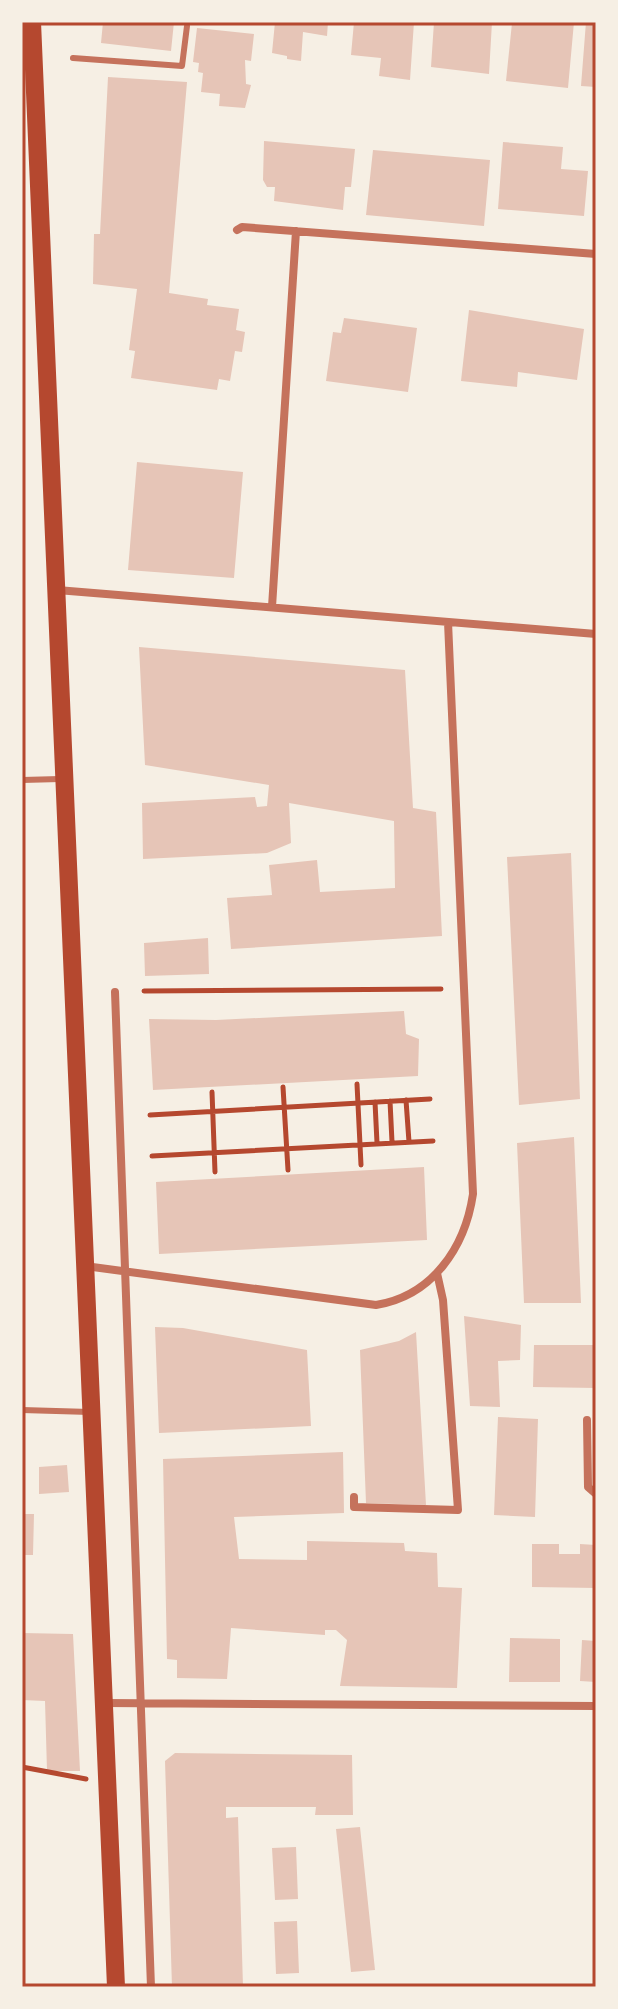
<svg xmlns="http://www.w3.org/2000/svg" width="618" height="2009" viewBox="0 0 618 2009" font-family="'Alegreya Sans',sans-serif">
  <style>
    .building { fill: #e6c5b7 }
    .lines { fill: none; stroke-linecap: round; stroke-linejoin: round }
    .path { stroke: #b5482f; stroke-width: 5 }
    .service { stroke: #c5725c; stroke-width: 6 }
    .minor { stroke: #c5725c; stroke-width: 8 }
    .primary { stroke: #b5482f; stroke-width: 18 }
    .neatline { fill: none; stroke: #b5482f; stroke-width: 3 }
  </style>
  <rect width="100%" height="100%" fill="#f6efe4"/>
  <path class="building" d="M103,22H174L171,51L101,43Z
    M275,22H328L327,36L303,32L301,61L287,59V56L272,53Z
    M354,22H414L410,80L379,76L381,58L351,55Z
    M434,22H492L489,74L431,67Z
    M574,22L568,88L506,81L512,23Z
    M586,22H596V87L581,86Z
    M197,28L254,34L251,61L245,60L246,84L251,85L245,108L219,106L220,94L201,92L203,73L198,72L199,63L193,62Z
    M108,77L187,82L169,293L208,299L207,305L239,309L236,330L245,332L242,352L235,351L230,381L219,379L217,390L131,378L135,351L129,350L137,289L93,284L94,234H100Z
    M264,141L355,149L351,187H345L343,210L274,201L275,187H267L263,180Z
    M503,142L563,147L561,169L588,171L584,216L498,209Z
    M373,150L490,160L484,226L366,215Z
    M469,310L584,329L577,380L518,372L517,387L461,381Z
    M344,318L417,328L408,392L326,381L333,332L341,333Z
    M137,462L243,472L234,578L128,570Z
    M139,647L405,670L413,808L436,812L442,936L231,949L227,898L272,895L269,865L317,860L320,892L395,888L394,821L289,803L291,843L267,853L143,859L142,803L255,797L257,807L267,806L269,785L145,765Z
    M571,853L580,1099L519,1105L507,857Z
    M208,938L209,974L145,976L144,943Z
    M404,1011L406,1034L419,1039L418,1076L153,1090L149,1019L216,1020Z
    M574,1137L581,1303H524L517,1143Z
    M424,1167L427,1240L159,1254L156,1182Z
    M464,1316L521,1325L520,1360L498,1361L500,1407L470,1406Z
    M155,1327L183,1328L307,1350L311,1426L159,1433Z
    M416,1332L426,1505L366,1503L360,1350L399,1341Z
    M534,1345H596V1388L533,1387Z
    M498,1417L538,1419L535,1517L494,1515Z
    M343,1452L344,1513L234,1517L239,1559L307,1560V1541L404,1543L405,1551L437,1553L438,1587L462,1588L457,1688L340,1686L347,1640L336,1630H325V1635L231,1628L227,1679L177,1678V1660L167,1659L163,1459Z
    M67,1465L69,1492L39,1494V1467Z
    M22,1514H34L33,1555H22Z
    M532,1544H559V1554H580V1544L596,1545V1588L532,1587Z
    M22,1633L73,1634L80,1771H47L45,1701L22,1700Z
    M510,1638L560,1639V1682H509Z
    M582,1640L596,1641V1682L580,1681Z
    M175,1753L352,1755L353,1815H315L316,1807H226V1818L238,1817L243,1987H172L165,1761Z
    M360,1827L375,1970L351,1972L336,1829Z
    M296,1847L298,1899L275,1900L272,1848Z
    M297,1921L299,1973L276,1974L274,1922Z"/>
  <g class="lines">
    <path class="path" d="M144,991L441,989
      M357,1084L361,1165
      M283,1087L288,1170
      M212,1092L215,1172
      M406,1100L409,1142
      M390,1101L392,1142
      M375,1102L377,1143
      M150,1115L430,1099
      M152,1156L433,1141
      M22,1767L86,1779"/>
    <path class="service" d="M73,58L182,66L187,26
      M22,780L60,779
      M22,1410L90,1412"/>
    <path class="minor" d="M237,230L242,227L596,254
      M57,590L596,634
      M272,607L296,231
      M115,992L151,1987
      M85,1266L376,1305C432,1296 465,1248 473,1194L448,622
      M587,1420L588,1487L596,1494
      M354,1497V1507L458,1510L443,1300L437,1273
      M105,1703L596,1706"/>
    <path class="primary" d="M32,22L116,1987"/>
  </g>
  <rect width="618" height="2009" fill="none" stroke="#f6efe4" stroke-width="48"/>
  <rect x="24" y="24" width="570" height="1961" class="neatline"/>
</svg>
